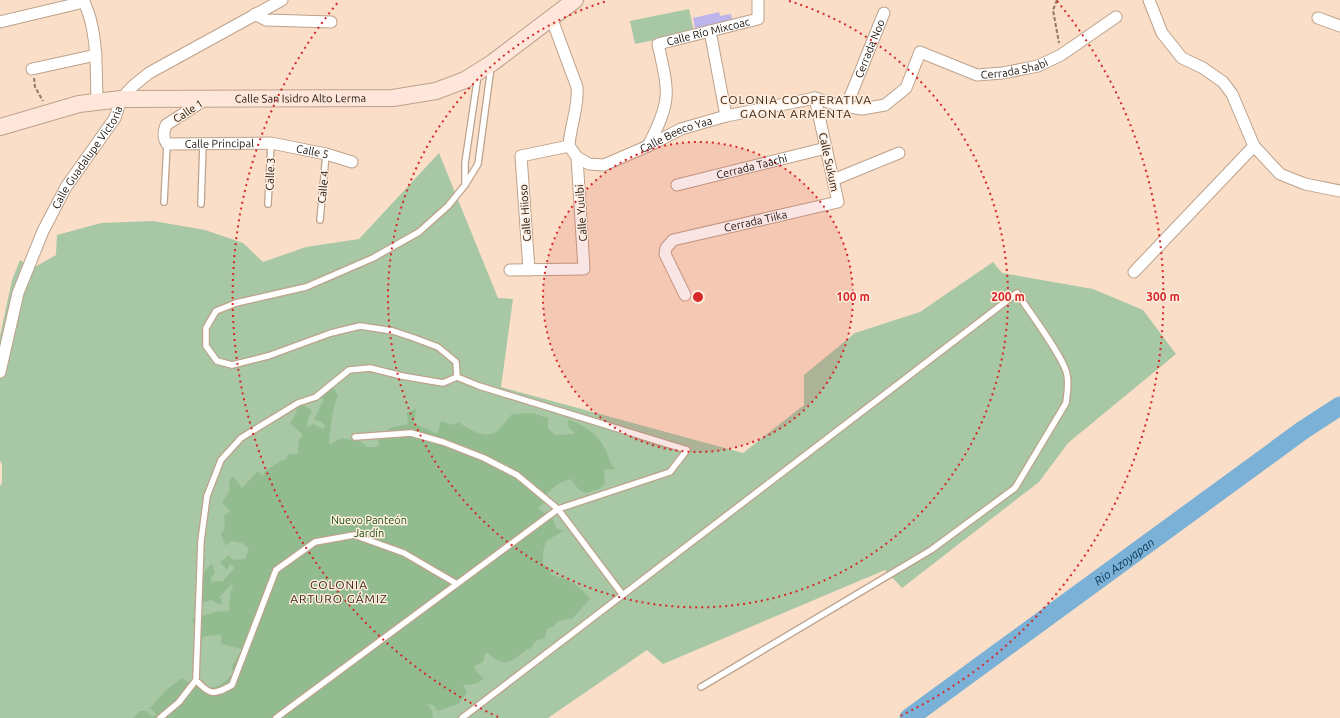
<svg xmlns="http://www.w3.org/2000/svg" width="1340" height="718" viewBox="0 0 1340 718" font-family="Ubuntu,sans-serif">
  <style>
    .green { fill: #a7c7a5 }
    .forest { fill: #92bc8f }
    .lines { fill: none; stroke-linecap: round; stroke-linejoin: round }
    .river { stroke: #7bb1d6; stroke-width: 19 }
    .building { fill: #bdb4ec }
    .lane-casing { stroke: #bda28c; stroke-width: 8 }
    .street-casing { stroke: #bda28c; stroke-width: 13 }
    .secondary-casing { stroke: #bda28c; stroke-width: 18 }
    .path { stroke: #8d7a6b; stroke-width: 2; stroke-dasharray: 4 2; stroke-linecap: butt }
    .lane { stroke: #fff; stroke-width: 5.5 }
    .street { stroke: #fff; stroke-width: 11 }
    .secondary { stroke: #fee6da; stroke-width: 16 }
    .ring { fill: none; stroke: #d62828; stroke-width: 2; stroke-dasharray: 2 4 }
    .labels { text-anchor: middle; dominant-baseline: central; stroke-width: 3; stroke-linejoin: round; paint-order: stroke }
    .street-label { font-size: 11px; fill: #1b120a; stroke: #ffeddf }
    .park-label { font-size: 11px; fill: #175217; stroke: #ffeddf }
    .neighbourhood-label { font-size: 12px; letter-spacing: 1px; fill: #3a2512; stroke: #ffeddf }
    .water-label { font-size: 12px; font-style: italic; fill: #07354e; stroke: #ffeddf }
    .centre { fill: #d62828; stroke: #ffeddf; stroke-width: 2 }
    .ring-label { font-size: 12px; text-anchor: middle; font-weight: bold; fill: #d62828; stroke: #ffeddf; stroke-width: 3; stroke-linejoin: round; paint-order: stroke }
  </style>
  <rect width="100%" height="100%" fill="#fadec7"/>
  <path class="green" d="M689,9L694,32L635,44L630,21Z
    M439,153L498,298L513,299L501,387L743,453L804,405V375L855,333L920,312L993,262L1002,273L1093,289L1143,310L1176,354L1068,443L1039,482L902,588L885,570L663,664L647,650L548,718H0V486L2,483V464L0,461V336L12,280L20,260L33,268L56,255L57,235L101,223L153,221L205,230L243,243L263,262L306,247L359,239Z"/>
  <path class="forest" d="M331,385L338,395C332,407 330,431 329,445L341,438L361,442L367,447H376L379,445L378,440L388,437L389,428L408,424L407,413L416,409L414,423L437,434L441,421L454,425L459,422C467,429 486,440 497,431C502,427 507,419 512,414L532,413L548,418V428L555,435L576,434L569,428L568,420C583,424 598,434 605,449C609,457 609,462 615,469L604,470L605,483L601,488L586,493L579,490L571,479C559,482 553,487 545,496V501L538,508C544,514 555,518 556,528L563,531L546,541L543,552V564L549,568L551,575C568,578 579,585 590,599L573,618L558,621L554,626L547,629L545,638L536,641L530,649H527C508,664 506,668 486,652L483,662L474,666L477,672L484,679L475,684L463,685L467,693L458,704L438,711L433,705L427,704L432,711L433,718H133L140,711H146L151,716L157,715L150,708L165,691L182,678C190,685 208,690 218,686C223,684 229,677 233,674L232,666L242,649L221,644V635L205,636L199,641L192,619L216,612L229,611L230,592L233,587L232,584L219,597L222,600L221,605L211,600L198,604L197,577L204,573L212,563L215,573L211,577V582L223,581L234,568L230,563L227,570L220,562L229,555L233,560L245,559L249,549L242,543L230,541L226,546L221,534L225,529L224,515L231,511L222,503L230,490L229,481L233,476L242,488L258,471L263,476L265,471C273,467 277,462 286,459L288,454H298L299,440L303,435L290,423L296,414L298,402L312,411L308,419L307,428L313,424L323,429L325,425L322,422L314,420L324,399L311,397Z"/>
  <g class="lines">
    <path class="river" id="s1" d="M909,718L1303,430L1340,406"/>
  </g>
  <path class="building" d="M719,12L720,16L731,14L733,24L721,23L695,28L693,18Z"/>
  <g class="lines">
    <g class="lane-casing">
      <path id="lane" d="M465,185V163L478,75
        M164,202L167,144
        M201,204L203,144
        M268,204L271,143
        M320,220L326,154
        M355,437L411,433L443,442L484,458L517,475L558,509L622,594
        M196,680C210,696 214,695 232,685L276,570L315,542L354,535L404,553L457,584
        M160,718L179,702L196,680L201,541L207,496L221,460L241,438L298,403L316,397L349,370L370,368L402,376L443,383L457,377L456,362L438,347L414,338L393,331L360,326L331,333L268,356L232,365L217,361L206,346V328L216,311L236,303L306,287L373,258L419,232L448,206L465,185L478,164L491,67
        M276,718L558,509L670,472L687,450L479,386L457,377
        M462,718L1017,293C1028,310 1065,359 1067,375C1069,384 1067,394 1066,403L1015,488L931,550L701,687"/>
    </g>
    <g class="street-casing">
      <g id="street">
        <path d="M83,0C98,29 96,68 97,101"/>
        <path d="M255,14L266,20L331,22"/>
        <path d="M551,17L577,87C579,107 570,126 569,146"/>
        <path d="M1318,18L1340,26"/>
        <path d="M0,22L84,2"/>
        <path d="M710,31L726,116"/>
        <path d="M32,69L96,55"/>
        <path id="s2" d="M206,99L166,125C163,133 163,138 167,144L271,143L326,154L352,162"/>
        <path id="s3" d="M846,107L884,13"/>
        <path id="s4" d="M569,146L577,157L589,164L604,165L648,146L681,129L726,116L815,98L838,105L862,109L885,105L906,88L920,52L977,75L1003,73L1038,66L1061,55L1116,17"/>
        <path id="s5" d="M648,146C672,100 669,93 658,44L758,19V0"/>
        <path d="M1254,146L1280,174L1305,184L1340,191"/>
        <path d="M833,180L899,153"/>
        <path id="s6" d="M677,185L826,148"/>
        <path d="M510,270L584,269L577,157"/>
        <path d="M529,270L521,156L569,146"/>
        <path d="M1134,272L1254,146L1232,94L1223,82L1203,68L1182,58L1162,33L1149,0"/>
        <path id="s7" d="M685,295L665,254L666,248L673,240L838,202L815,98"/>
        <path id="s8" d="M0,372L18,293L43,231L66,187L115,118L121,99L133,86L149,73L282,0"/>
      </g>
    </g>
    <g class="secondary-casing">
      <g id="secondary">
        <path id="s9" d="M0,127L79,104L121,99L393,98L436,91L465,80L492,63L575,0"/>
      </g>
    </g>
    <path class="path" d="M1057,0L1053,10L1059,43
      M34,78L35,87L43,101"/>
    <use href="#lane" class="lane"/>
    <use href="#street" class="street"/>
    <use href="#secondary" class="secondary"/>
  </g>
  <circle cx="698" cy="297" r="155" fill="#d62828" fill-opacity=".12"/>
  <g class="ring">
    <circle cx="698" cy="297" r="155"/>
    <path d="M789 1A310 310 0 1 1 607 1"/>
    <path d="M498 717A465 465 0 0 1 339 1M1057 1A465 465 0 0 1 898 717"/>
  </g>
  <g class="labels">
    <g class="street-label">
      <text stroke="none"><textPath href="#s5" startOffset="158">Calle Río Mixcoac</textPath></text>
      <text stroke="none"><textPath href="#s3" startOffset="63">Cerrada Noo</textPath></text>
      <text stroke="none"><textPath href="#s4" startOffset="502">Cerrada Shabi</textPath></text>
      <text stroke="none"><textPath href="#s9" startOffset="304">Calle San Isidro Alto Lerma</textPath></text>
      <text transform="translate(188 111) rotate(-33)">Calle 1</text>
      <text stroke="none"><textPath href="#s4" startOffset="121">Calle Beeco Yaa</textPath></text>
      <text stroke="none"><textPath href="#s2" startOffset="120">Calle Principal</textPath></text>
      <text stroke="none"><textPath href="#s2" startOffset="214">Calle 5</textPath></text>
      <text stroke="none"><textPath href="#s8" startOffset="234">Calle Guadalupe Victoria</textPath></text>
      <text transform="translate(829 162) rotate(78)">Calle Sukum</text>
      <text stroke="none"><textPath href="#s6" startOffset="77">Cerrada Taachi</textPath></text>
      <text transform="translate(270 174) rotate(-87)">Calle 3</text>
      <text transform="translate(323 187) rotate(-84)">Calle 4</text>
      <text transform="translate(525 213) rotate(-94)">Calle Hiioso</text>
      <text transform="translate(581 213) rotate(-94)">Calle Yuuibi</text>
      <text stroke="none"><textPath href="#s7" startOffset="147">Cerrada Tiika</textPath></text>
    </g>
    <g class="park-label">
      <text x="369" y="520">Nuevo Panteón<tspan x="369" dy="13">Jardín</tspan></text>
    </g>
    <g class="neighbourhood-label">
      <text x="796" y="99">COLONIA COOPERATIVA<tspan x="796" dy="14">GAONA ARMENTA</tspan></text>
      <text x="339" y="584">COLONIA<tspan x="339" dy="14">ARTURO GÁMIZ</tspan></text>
    </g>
    <g class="water-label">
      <text stroke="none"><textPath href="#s1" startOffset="266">Rio Azoyapan</textPath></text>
    </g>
  </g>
  <circle cx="698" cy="297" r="6" class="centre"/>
  <g class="ring-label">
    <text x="853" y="301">100 m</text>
    <text x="1008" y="301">200 m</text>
    <text x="1163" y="301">300 m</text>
  </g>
</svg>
